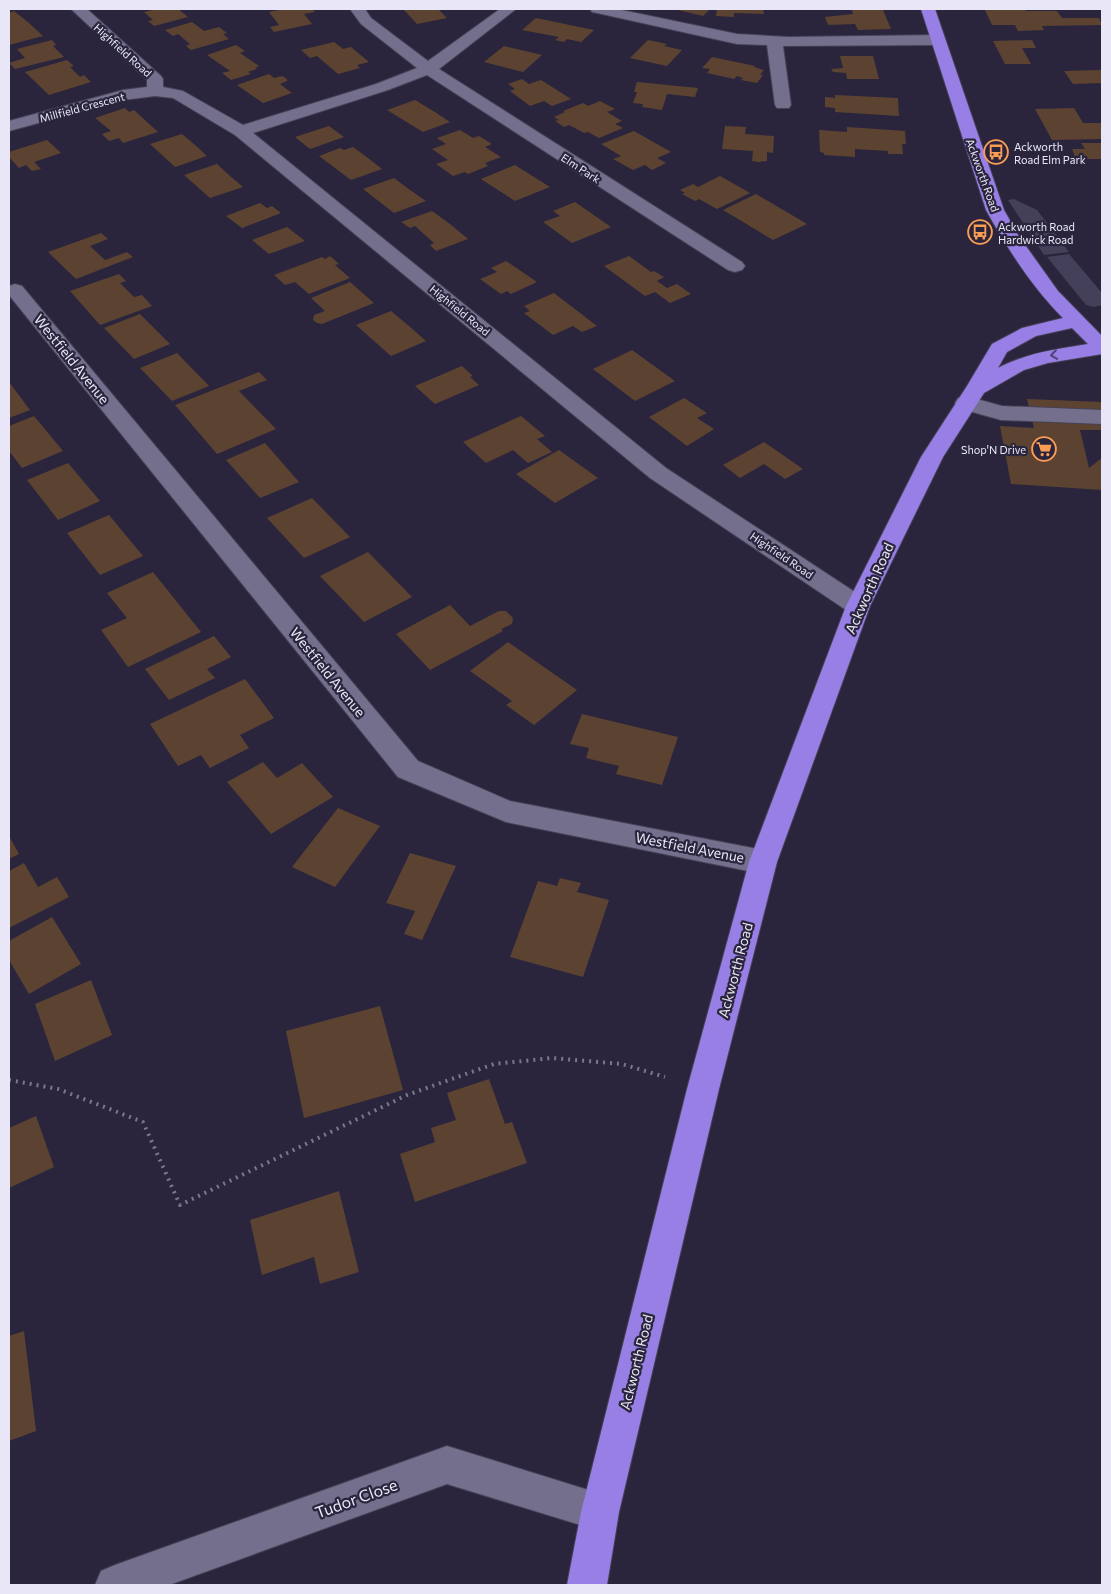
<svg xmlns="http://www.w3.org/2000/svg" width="1111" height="1594" viewBox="0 0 1111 1594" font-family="Commissioner,sans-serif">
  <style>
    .green { fill: #454059 }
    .building { fill: #5c4331 }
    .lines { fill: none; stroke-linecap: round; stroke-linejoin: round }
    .minor-casing { stroke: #464156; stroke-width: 2 }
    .highway-casing { stroke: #464156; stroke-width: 2 }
    .path { stroke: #7c788c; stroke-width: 4; stroke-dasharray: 2 5; stroke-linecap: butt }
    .minor { fill: #746f8c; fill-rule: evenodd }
    .highway { fill: #987fe5; fill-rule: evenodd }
    .oneway { stroke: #504478 }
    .labels { text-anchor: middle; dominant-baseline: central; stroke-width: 4.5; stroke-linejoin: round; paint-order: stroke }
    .far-street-label { font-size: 11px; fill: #e9e7f7; stroke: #2a253d }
    .far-poi-label { font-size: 11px; fill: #e9e7f7; stroke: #2a253d; text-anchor: start }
    .street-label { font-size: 14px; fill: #e9e7f7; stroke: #2a253d }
    .near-street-label { font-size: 16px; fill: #e9e7f7; stroke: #2a253d }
  </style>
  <rect width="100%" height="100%" fill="#2a253d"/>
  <path class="green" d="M1014,199L1037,210L1069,252L1044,255L1008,200Z
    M1069,254L1102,293V305L1094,307L1086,305L1047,257Z"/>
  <path class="building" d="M157,9H178L188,17L154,26L148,21L153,20L144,12Z
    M284,9H312L315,12L304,14L312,24L274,32L270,27L279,25L269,12Z
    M409,9H438L447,18L417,24L404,10Z
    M674,9H710L703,16Z
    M717,9H763L764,14L734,13V17L716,16Z
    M1025,9L1026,11H1057L1062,18H1099L1102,25L1042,26L1044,30L1018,31L1015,25H992L985,10Z
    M852,10H883L891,29L858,30L855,24L828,25L825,17L853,14Z
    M14,11L29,23L43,36L9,45V13Z
    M536,18L594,30L581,42L567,39L564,42L555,40L559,37L522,30Z
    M192,22L204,31L219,27L227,33L223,34L229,39L191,50L186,46L190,44L178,34L173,36L165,30Z
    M52,40L56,45L53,46L64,57L15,69L9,63L25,58L17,49Z
    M648,40L667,44L664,46L682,50L667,66L630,58Z
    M1032,40L1036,48H1022L1031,64H1005L993,41Z
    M334,42L343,49L351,47L369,62L357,65L360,68L338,74L317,56L310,58L301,50Z
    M236,45L245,51L240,53L259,66L255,68L257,69L248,72L251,74L231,80L222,73L230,71L207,55Z
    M504,46L542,55L523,72L484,62Z
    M840,56H873L879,79H847L846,73L833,72L831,69L843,68Z
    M712,57L755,66L754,67L764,70L760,75H763L757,83L741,80L743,78L737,76L734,79L707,73L710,69L702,68Z
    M67,60L74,66L70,67L80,77L84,75L91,82L49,95L25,72Z
    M1102,70V86L1100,83L1073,84L1064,71Z
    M269,74L274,78L282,76L287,79V81L280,84L292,93L263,103L237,85Z
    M522,79L529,84L541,80L571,99L552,106L544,101L530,106L510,91L515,89L508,84Z
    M637,82L698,88L695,97L667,94L662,110L642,107L643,104L633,103L637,92H634Z
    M835,95L898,98L899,116L835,112V108L825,107V97L835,98Z
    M415,100L435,112L450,122L423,132L387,110Z
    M600,101L615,109L607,112L622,121L615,124L623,128L599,138L588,132L584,133L569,125L564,127L555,121L559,120L554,117L565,112L563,111L583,103L588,106Z
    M125,108L129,112L134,110L158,132L123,143L119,138L109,141L102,134L111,131L95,118Z
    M1074,108L1083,123H1102V139L1052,140L1035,109Z
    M329,126L344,137L310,149L295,137Z
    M725,126L746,127L745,134L774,136L773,153L767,152V161L758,162L752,161L753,151L722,149Z
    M847,127L905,131L906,144H902L903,154H888V151L855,149V157L824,155V153L820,152L819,130L847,132Z
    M460,130L473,138L479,136L492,144L485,147L501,157L485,163L488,166L468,174L465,172L453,176L436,164L448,160L432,149L446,144L437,138Z
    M634,131L671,152L657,158L666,163L652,170L645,165L633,170L613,159L621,156L601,144Z
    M182,134L195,145L207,156L175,167L150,144Z
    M47,140L61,153L34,162L41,169L32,171L26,165L19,168L9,157V152Z
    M1081,143H1102V159H1076L1072,149H1085Z
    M353,147L368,158L382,169L351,180L319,156L340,148L344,150Z
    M217,164L230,176L243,187L210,198L184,175Z
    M515,165L550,187L515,201L481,179Z
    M720,176L750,193L717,209L699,199L695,201L682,194L685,193L680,190L693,184L698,187Z
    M394,178L410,190L426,201L394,213L363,189Z
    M756,194L807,224L773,240L723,210Z
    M575,202L611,227L572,243L543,222L560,216L553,211Z
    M260,203L267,208L272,206L281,213L242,228L226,216Z
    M432,211L450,224L468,239L436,251L430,245L434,243L415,226L410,228L401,222Z
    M287,227L305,241L269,254L252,240Z
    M101,233L108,239L90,246L105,260L127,252L133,257L76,279L48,252Z
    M330,256L339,264L335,265L350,278L309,294L295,282L285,285L274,275L322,257L325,259Z
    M629,256L651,272L654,271L664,277L657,281L667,288L677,284L691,294L670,303L655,292L645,296L604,266Z
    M506,261L537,282L511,294L507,291L501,294L480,279L497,272L491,268Z
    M119,274L126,281L120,283L134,297L142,295L152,306L100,325L70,291Z
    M350,282L374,303L322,324L317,323L313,320L314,315L325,311L311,298Z
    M554,293L597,326L582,332L573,326L553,335L524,313L530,311L524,306Z
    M391,311L409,326L426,341L391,356L356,325Z
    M140,314L170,344L134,359L104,328Z
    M632,350L675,381L635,401L593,369Z
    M177,353L209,386L172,401L140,368Z
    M462,366L473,376L470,377L479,385L435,404L415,386Z
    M259,372L267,380L239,391L276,429L217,454L175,405Z
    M9,382L30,410L9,418Z
    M684,398L707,413L697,418L714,429L687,446L649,417Z
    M1027,399L1102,402V430H1080L1089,468L1102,458V490L1011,484L1000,426L1034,428Z
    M34,416L63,451L22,468L9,451V426Z
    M521,416L545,436L537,439L552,452L528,463L513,450L486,463L463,442Z
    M764,442L803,469L785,479L764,464L740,478L723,465Z
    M265,443L299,482L260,498L226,460Z
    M559,450L598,478L555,503L516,474Z
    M68,463L100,501L58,520L27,480Z
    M312,498L350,537L304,558L267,518Z
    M109,515L143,556L100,575L67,533Z
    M368,552L412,597L364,622L320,576Z
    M153,572L201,632L128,667L101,630L127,618L107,593Z
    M450,605L470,626L499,611H506L513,618L512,624L501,629L503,631L430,670L396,634Z
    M214,636L231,657L207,669L215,678L169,700L145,669Z
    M508,642L577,690L534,725L506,705L512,701L470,671Z
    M245,679L274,718L240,735L249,748L210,768L201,755L178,766L150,724Z
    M582,714L678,737L662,785L616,774L619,766L586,758L589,748L570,744Z
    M263,762L277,778L302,763L333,797L271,834L227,782Z
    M338,808L380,826L335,887L292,867Z
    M9,836L19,854L9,859Z
    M410,853L456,866L422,940L404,934L415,911L386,903Z
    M24,863L38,887L57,877L69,897L9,928V871Z
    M560,878L581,883L577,892L609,900L583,977L510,957L538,881L557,886Z
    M52,917L81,964L29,994L9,960V941Z
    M91,980L112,1035L55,1061L35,1004Z
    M380,1006L403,1090L304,1118L286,1031Z
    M489,1079L505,1124L512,1122L527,1163L415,1202L400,1154L435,1142L431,1128L456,1120L447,1093Z
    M36,1116L54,1167L9,1188V1128Z
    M339,1191L359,1272L320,1284L314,1257L262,1275L250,1220Z
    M24,1331L36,1431L9,1441V1336Z"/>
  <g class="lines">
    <g class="minor-casing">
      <path id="minor" d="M71,9H87L161,76L163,79V87L183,91L243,125L376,84L417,68L361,24L350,9H365L371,18L428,61L500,9H516L439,69L742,262L745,266L742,270L735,272L728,270L427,75L388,90L253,133L666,468L867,600L870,606L867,612L858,615L849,612L650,478L235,135L173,98L155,96L124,100L9,131V121L123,90L147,87V80Z
        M590,9H617L737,34L788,37L937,35L942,37L945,40L942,43L937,45L783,46L791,105L789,108H777L775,105L767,45L737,44L597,13L592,12Z
        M15,284L22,286L418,761L510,801L763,850L773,854L777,862L773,870L763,874L506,822L398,777L9,295V286Z
        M966,396L1002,406L1102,410V424L1001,420L958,408L955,403L958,398Z
        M447,1446L614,1498L619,1512L614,1526L600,1531L447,1484L169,1585H95L101,1571L115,1565Z"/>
    </g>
    <g class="highway-casing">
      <path id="highway" d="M921,9H935L1004,210L1018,235L1058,291L1102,336V354L1048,363L1024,370L984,393L943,457L870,606L777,862L719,1089L619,1512L607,1585H567L581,1512L687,1089L749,862L846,606L921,457L967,386L992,344L1022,328L1063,318C1032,287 1007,248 986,210ZM1072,328L1088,344C1057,349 1026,353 998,368L1007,352L1036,336Z"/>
    </g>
    <path class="path" d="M9,1080L58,1089L143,1122L180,1205L407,1095L494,1064L552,1058L622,1064L665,1077"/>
    <use href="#minor" class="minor"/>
    <use href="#highway" class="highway"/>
  </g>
  <defs><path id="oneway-chevron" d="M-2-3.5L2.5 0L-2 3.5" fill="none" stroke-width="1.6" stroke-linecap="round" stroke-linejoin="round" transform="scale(1.25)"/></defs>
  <use class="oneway" href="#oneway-chevron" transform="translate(1054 355) rotate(172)"/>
  <defs>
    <g id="bus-ring" transform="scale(1.25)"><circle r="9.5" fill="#2a253d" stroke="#fc9d54" stroke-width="1.5"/><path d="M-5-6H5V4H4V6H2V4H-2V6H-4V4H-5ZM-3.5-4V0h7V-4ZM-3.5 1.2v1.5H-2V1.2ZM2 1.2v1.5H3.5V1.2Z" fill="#fc9d54"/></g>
    <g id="supermarket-ring" transform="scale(1.25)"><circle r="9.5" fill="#2a253d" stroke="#fc9d54" stroke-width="1.5"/><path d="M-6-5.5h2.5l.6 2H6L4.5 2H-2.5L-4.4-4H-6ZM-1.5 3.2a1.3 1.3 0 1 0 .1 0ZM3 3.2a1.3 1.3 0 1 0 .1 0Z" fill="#fc9d54"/></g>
  </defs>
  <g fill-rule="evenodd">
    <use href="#bus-ring" x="996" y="152"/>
    <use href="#bus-ring" x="980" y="232"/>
    <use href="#supermarket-ring" x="1044" y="449"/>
  </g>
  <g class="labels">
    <g class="far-street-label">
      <text transform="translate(123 50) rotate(42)">Highfield Road</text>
      <text transform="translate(82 107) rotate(-15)">Millfield Crescent</text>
      <text transform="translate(581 168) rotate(33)">Elm Park</text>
      <text transform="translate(983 175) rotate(70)">Ackworth Road</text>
      <text transform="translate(460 310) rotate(39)">Highfield Road</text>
      <text transform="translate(782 555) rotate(34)">Highfield Road</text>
    </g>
    <g class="far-poi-label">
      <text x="1014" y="146">Ackworth<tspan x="1014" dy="13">Road Elm Park</tspan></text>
      <text x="998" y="226">Ackworth Road<tspan x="998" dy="13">Hardwick Road</tspan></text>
      <text x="1026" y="449" text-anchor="end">Shop'N Drive</text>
    </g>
    <g class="street-label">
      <text transform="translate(72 359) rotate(51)">Westfield Avenue</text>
      <text transform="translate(869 588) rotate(-66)">Ackworth Road</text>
      <text transform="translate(328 672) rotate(51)">Westfield Avenue</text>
      <text transform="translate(690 847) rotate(11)">Westfield Avenue</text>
      <text transform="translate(735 970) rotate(-75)">Ackworth Road</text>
      <text transform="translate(636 1362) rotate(-76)">Ackworth Road</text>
    </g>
    <g class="near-street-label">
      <text transform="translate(356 1498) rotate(-20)">Tudor Close</text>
    </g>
  </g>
  <rect width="1111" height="1594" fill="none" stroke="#e9e7f7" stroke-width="20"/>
</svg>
